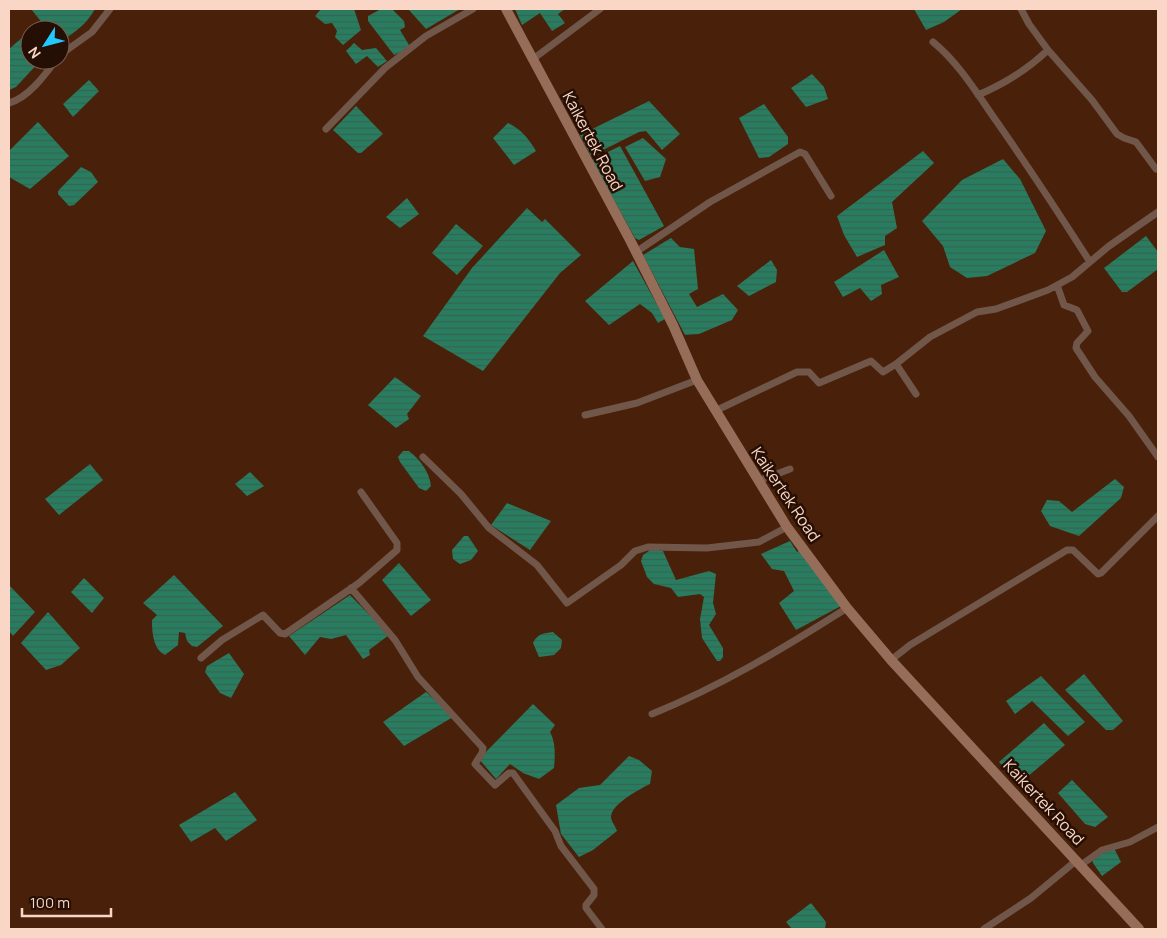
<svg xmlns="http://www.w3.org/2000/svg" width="1167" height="938" viewBox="0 0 1167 938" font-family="Manrope,sans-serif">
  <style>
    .water { fill: url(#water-rules) }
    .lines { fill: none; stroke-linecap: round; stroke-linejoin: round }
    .street { stroke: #71564a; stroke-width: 7 }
    .secondary { stroke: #966d59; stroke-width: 10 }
    .labels { text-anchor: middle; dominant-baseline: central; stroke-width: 5; stroke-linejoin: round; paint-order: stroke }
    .street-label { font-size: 16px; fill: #f9d6c6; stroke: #250e03 }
  </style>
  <defs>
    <pattern id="water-rules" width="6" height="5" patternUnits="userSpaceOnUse" patternTransform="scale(1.25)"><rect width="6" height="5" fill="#287d60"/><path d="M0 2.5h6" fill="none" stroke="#38624f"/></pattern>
  </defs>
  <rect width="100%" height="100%" fill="#492009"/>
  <path class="water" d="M31,9H95C87,24 74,33 60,42V30H48Z
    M321,9H354L361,30L343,45L335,37L337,31L332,23L325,24L315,16Z
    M381,9H392L404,21L405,27L400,30L409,45L408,49L394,55L368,21V16Z
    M411,9H460L426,29L409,10Z
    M515,9H565L558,14L565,23L552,31L540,13L522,25Z
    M914,9H962L944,22L926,30Z
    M24,36L30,42V60H41L16,87L9,90V49Z
    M354,43L362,50L376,48L387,61L378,67L367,56L356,64L346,51Z
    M812,74L824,87L828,99L806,107L791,88Z
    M89,80L99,91L73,117L63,104Z
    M649,101L680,134L662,150L646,131L639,132L591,156L580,135Z
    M764,104L788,137V144L769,157L759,158L739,118Z
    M356,106L383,134L361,153H358L333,130Z
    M38,122L69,156L30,189L9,177V151Z
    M508,123C521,129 529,139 536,151L514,165L493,138Z
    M643,138L666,159L660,177L645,181L625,147Z
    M620,146L664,226L639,240L635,238L592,160Z
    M923,151L934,163L892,202L897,228L885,236V245L857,257L844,235L837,216Z
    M1003,159L1020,179L1046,231L1035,253L987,276L967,278L950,267L943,246L922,221L962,180Z
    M81,167L91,172L98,182L74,205L69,206L58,194V191Z
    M407,198L419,214L400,228L386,217Z
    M527,208L542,222L545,219L581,255L560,273L483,371L423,336L472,268Z
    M456,224L483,246L457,275L432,253Z
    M1146,236L1158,252V269L1127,292H1122L1104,268Z
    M671,238L680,247L694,249L698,289L689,294L697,307L723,294L738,310L732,320L699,334L685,335L643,255Z
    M884,250L899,277L881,285L882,294L871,301L860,288L843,297L834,282Z
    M771,260L777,270L776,282L749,296L737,286Z
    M633,261L665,319L658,323L652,313L640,304L609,325L585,301Z
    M395,377L421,396L407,414L409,419L396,428L368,405Z
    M403,451H409C421,461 429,471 431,486L426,491L419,488L400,462L398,457Z
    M90,464L103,480L59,515L45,499Z
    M250,472L264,486L247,496L235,484Z
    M1115,479L1124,487L1121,498L1079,536L1050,526L1041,511L1047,500L1059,501L1072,512Z
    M507,503L551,521L530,550L491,525Z
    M464,536H468L478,551L471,560L460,564L453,559L452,550Z
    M790,541L797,552L801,549L841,606L796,630L779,603L794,591L784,571L772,569L761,554Z
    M652,549L663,551L676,580L709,571L716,574L713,603L716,614L709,625L723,648V657L720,661H717L702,638L700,619L704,597L700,594L678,597L671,588L654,584L647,577L641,561L643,555Z
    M399,563L431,600L411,616L382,580Z
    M174,575L223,626L197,647L192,646L187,641L185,633L179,632L178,645L165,655C153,649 152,632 152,620L157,615L143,603Z
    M84,578L104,598L92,613L71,592Z
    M9,585L35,612L13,636L9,631Z
    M350,595L389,635L369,650L370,655L363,659L346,635L331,639L320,637L305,655L289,636Z
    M48,612L80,648L61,665L46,670L21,643Z
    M553,632L562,640L561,648L554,655L539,657L533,643C537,634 544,633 553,632Z
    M229,653L244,674L231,698L220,693L205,672L207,666Z
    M1084,674L1123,721L1113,730H1106L1065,690Z
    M1041,676L1085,722L1068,736L1032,701L1015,714L1006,701Z
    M426,692L453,717L404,746L383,722Z
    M533,704L555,725L550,732C556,743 555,756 554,768L539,779L523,773L510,764L496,779L479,759Z
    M1044,723L1065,745L1020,783L999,762Z
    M629,756L639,760L652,771L650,784C640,789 611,804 611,817C611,821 616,827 617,831L593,850L579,857L561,834L556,805L579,788L600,785Z
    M1072,780L1108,817L1095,827L1085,824L1058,793Z
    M235,792L257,820L226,841L215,828L191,842L179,825Z
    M1114,848L1121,862L1102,876L1093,863L1092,858Z
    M811,903L826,922L825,929H792L786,922Z"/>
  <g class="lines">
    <path class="street" d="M1021,9L1029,24L1048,50L1092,100L1117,134L1124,138L1136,142L1156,169
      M933,42C959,63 978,95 997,122C1029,168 1060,215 1090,262
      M60,55L92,32L110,9
      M533,59L600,9
      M978,95C1004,84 1027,70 1048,50
      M9,103C28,98 45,75 56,60
      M326,129L385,68L426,36L473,9
      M636,252L710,202L800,152L805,154L831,196
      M1057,285L1064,305L1077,310L1088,331L1077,343L1076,348L1095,377L1129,416L1158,457
      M916,394L896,364L930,337L977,312L996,309L1048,290L1072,277L1109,246L1158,212
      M715,411L797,372H809L819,383L871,361L883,372L896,364
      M585,415L637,403L697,380
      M423,457L461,494L489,528L537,565L567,603L621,565L635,551L648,547L707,548L759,542L787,527
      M758,481L790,469
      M351,588L395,640L418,677L483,748L482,753L475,764L495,785L509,773H513L555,831L561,846L594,889V895L586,905V908L602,929
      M201,658L222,640L263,615L280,633L285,634L359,583L397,550V543L361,492
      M891,660L910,645L1067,550H1073L1098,574L1101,573L1158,516
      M652,714C721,686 784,648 847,608
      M1081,865L1102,850L1130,842L1158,827
      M984,929L1031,898L1077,860"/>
    <path class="secondary" d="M506,9L630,240L673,325L697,380L787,527L847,608L891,660L1139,929"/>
  </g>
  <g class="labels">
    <g class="street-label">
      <text transform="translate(593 141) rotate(62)">Kaikertek Road</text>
      <text transform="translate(786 494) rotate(56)">Kaikertek Road</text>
      <text transform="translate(1044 802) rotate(47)">Kaikertek Road</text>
    </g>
  </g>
  <rect width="1167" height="938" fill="none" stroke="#f9d6c6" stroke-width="20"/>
  <g transform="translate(45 45) rotate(234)"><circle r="24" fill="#250e03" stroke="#7a5e51"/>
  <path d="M0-4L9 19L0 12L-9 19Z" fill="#22c9fe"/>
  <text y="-8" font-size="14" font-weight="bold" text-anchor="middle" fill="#f9d6c6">N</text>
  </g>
  <path d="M22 908v8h89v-8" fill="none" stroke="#f9d6c6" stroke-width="2.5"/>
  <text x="30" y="908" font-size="15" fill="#f9d6c6" stroke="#250e03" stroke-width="4" paint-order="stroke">100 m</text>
</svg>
